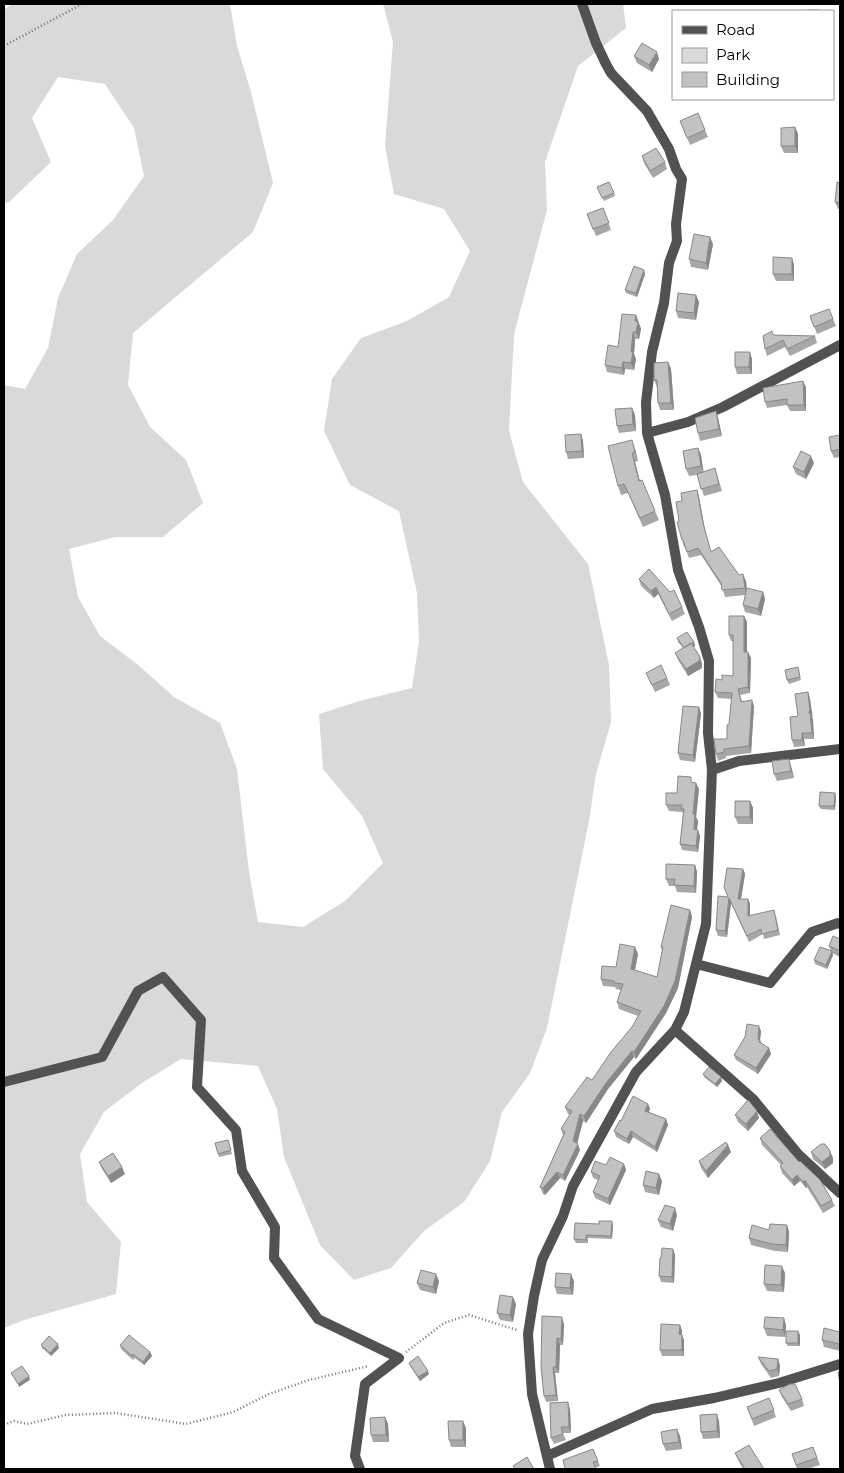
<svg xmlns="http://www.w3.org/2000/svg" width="844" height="1473" viewBox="0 0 844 1473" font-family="Montserrat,sans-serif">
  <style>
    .green { fill: #d9d9d9 }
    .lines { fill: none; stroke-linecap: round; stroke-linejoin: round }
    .path { stroke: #747474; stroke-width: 2.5; stroke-dasharray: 1 2.5; stroke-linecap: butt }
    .street { stroke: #525252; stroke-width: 10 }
    .wall { fill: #a7a7a7 }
    .shaded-wall { fill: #888 }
    .building { fill: #c2c2c2; stroke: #888 }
  </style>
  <rect width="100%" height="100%" fill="#fff"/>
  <path class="green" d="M12,4H230L237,46L251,92L273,183L253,232L133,333L128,385L150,427L186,460L203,503L163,537H115L69,549L78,597L100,636L137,664L174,697L220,723L237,769L249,872L258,922L303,927L345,901L383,863L362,816L323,769L319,714L363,700L412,688L419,641L417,593L399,511L350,485L324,431L332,379L361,338L407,321L449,297L470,251L444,209L394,194L385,146L393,42L383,4H623L626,28L578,66L545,162L547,210L514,334L509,431L523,482L588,564L609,665L611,722L596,774L589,821L547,1028L530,1073L502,1112L490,1161L464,1202L424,1231L391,1268L354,1280L320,1245L284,1157L277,1109L258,1066L181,1059L142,1083L104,1112L80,1154L87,1202L121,1242L116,1294L24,1320L4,1328V385L25,389L48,348L58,298L77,254L113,220L144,176L134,128L105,84L58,77L32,118L51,162L8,203L4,202V10Z"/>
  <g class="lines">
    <path class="path" d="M4,46L82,4
      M406,1352L444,1323L469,1315L517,1330
      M4,1425L14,1421L27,1424L66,1415L116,1413L186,1424L233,1412L269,1394L309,1380L369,1366"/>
    <path class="street" d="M647,433L688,422L723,407L840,345
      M712,770L739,761L840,749
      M696,964L770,983L812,932L838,923L840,924
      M675,1030L753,1099L798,1154L840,1193
      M4,1082L102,1057L138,991L163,977L201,1020L197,1087L236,1130L242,1171L275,1227L274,1258L318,1319L399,1358L365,1384L355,1456L360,1469
      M547,1456L652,1409L714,1398L779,1383L840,1364
      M550,1469L532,1394L528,1334L534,1296L542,1260L563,1216L573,1186L636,1072L675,1030L684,1012L706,924L712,770L708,733L709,661L699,627L678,570L665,495L647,433L646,402L652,352L664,303L669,263L677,241L676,224L682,179L676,169L669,149L647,111L611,73L606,64L596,43L582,4"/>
  </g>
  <path class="wall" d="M634,56L659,59L652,72L637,63Z
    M680,121L705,130L708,137L690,145Z
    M795,127L798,134V153H784L781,146Z
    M642,156L665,162L667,169L653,178L644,163Z
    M609,182L615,196L604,201L597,187Z
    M840,183V210L838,209L835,202Z
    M603,208L611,230L596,236L587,214Z
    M713,244L708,270L691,267L689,259Z
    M792,258L794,265V281H776L773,274Z
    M644,270L645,274L637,297L626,293L625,290Z
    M699,302L696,320L678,318L676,311Z
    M829,309L836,326L817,334L810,316Z
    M636,315L641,329L639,339H635L634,354L636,359L634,370L625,369L624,375L607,372L605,365L618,347Z
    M773,335L815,336L817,343L790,356L785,347L767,356L765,349Z
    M752,359V374H737L735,367Z
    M668,362L671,369L674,410H660L658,403L657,387L654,380Z
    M806,387V411H790L787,405L767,408L765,402Z
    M632,408L635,415L636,431L619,433L617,426Z
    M716,411L718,418L722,436L700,441L698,433Z
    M581,434L583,441L584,458L568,459L566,452Z
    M840,435V457L834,458L831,451Z
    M608,446L635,449L638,461L635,462L640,481L655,511L659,520L643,527L628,493L621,495L618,486Z
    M698,448L701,455L703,472L715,468L722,491L704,496L697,475L689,476L686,469Z
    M814,463L806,479L796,474L793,467Z
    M697,490L699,497L705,530L711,552L746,581L747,589L763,592L765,599L761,616L745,612L743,605L745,595L725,597L722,587L701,555L689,558L685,547H684L682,540L679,521L682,501Z
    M649,569L682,607L685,614L672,621L658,594L654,598L641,586L639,579Z
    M744,616L747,622V652L751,658L750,693L740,695L742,701L754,706L751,753L726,756V758L718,761L716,754L727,739L729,724L732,699L718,698L715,692L722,680L733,676V641H731L729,635Z
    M677,638L694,642L695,646L693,647L700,657L702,664V668L688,676L678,660L675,653L683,648L678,642Z
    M798,667L801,680L789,684L787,680Z
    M646,673L667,678L670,685L655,692Z
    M808,692L810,699L814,739H804L805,746L794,747L792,740L798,716Z
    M699,707L701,714L695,762L680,760L678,753Z
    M791,766L794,778L777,781L774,774Z
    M693,783H696L699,789L696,817L698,821L697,830L700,836L698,852L682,850L680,844L683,814L682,812L669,811L666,805L677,793Z
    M836,796L835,810L821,809L819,806Z
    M750,801L753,808V824H738L735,817Z
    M695,865L697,872L696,893L677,892L675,886H669L666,879Z
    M743,869L745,874L741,899H748L750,904V916H776L780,935L764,939L763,934L749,942L731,903L727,937L718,936L716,930L728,897L724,887Z
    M690,910L692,917L678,988L666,1013L636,1059L634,1057L608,1089L586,1123L583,1121L577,1143L580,1150L565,1181L560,1178L545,1195L543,1194L540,1187L563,1135L561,1129L570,1115L568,1114L565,1107L592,1080L632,1027L638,1016L619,1009L617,1002L621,990L616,989L615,987L603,986L601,979L616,967L638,954L635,970L657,977L662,951L661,947Z
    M840,939V957L832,953L833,955L827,969L815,964L814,960L831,951L829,946Z
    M761,1031L760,1040L762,1044L769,1048L771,1054L758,1074L736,1060L734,1055Z
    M703,1074L721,1077L722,1081L717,1087L704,1077Z
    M648,1104L650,1109L649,1112L666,1119L668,1125L657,1152L633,1137L629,1144L616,1137L614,1131L621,1121Z
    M735,1115L759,1118L748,1131L738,1122Z
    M760,1138L832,1200L835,1206L823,1213L807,1187L806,1188L800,1181L794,1186L782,1173L780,1166L781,1165L762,1145Z
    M228,1140L232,1154L219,1157L215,1143Z
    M728,1145L731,1152L708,1178L701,1168L699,1161Z
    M811,1152L833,1158V1163L825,1169L813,1159Z
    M99,1162L125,1174L111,1183L102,1169Z
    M624,1164L626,1170L610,1205L595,1198L593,1192L598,1180L593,1178L591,1172Z
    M662,1181L659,1195L645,1192L643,1185Z
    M677,1215L673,1231L661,1227L658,1220Z
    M613,1225L612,1239L588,1238V1243H576L574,1239Z
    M787,1225L789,1232L788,1252L775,1251L751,1245L749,1238L769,1230Z
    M673,1249L675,1255L674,1283L661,1282L659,1276L661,1258Z
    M785,1273L784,1292L767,1291L764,1284Z
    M439,1281L436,1294L420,1290L417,1283Z
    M574,1281L573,1295L557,1294L555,1287Z
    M516,1304L513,1322L500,1320L497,1313Z
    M564,1324L563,1345H560L559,1373H555L558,1401L546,1402L544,1396L541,1367Z
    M680,1325L682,1331V1335L684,1340V1356H662L660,1350Z
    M786,1325L785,1337L767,1336L764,1328Z
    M840,1332V1351L824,1347L822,1340Z
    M800,1335V1346H788L786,1343Z
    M41,1345L59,1348L51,1356L42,1348Z
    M120,1345L150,1352L152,1356L144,1365L135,1358L133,1360L121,1349Z
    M758,1357L778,1359L780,1366L779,1376L771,1378L761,1364Z
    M409,1363L429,1374L420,1381L410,1366Z
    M779,1390L802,1399L804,1406L791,1411L782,1397Z
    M769,1398L776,1417L754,1426L747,1407Z
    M570,1409L571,1433H563L566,1440L554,1444L551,1438Z
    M385,1417L388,1424L389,1442H373L371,1435Z
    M719,1421L720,1438L703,1439L701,1432Z
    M466,1428V1447H451L449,1440Z
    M680,1436L682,1449L666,1451L663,1444Z
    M813,1447L820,1465L807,1469H797L792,1454Z
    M593,1449L600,1466L595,1468L565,1469Z
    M735,1453L764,1469H743L738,1460Z"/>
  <path class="shaded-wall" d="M657,52L659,59L652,72L649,65Z
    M795,127L798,134V153L795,146Z
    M710,237L713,244L708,270L706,263Z
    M792,258L794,265V281L792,274Z
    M644,270L645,274L637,297L636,293Z
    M696,295L699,302L696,320L694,313Z
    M636,315L641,329L639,339L636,332L635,321Z
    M633,332L635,339L634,354L636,359L634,370L631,363V352Z
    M750,352L752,359V374L749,367Z
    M623,362L625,369L624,375L622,368Z
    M668,362L671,369L674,410L671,403Z
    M803,381L806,387V411L804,405Z
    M632,408L635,415L636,431L633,424Z
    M716,411L718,418L722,436L719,429Z
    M581,434L583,441L584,458L582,451Z
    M632,440L635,449L638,461L635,452Z
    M698,448L701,455L704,474L701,466Z
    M632,453L635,462L642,490L639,481Z
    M811,456L814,463L806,479L804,472Z
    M697,490L699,497L705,530L713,559L703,523Z
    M743,574L746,581L747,595L745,588Z
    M656,587L658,594L654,598L651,591Z
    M763,592L765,599L761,616L758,609Z
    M744,616L747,622V658L744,652Z
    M694,642L695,646L686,652L684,649Z
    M748,652L751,658L750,693L748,687Z
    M700,657L702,664V668L688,676L686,669Z
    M808,692L810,699L813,718L810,712Z
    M752,700L754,706L751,753L749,746Z
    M699,707L701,714L695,762L693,755Z
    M810,713L813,719L814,739L812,733Z
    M802,733L804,739L805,746L802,740Z
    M789,759L791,766L794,778L791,771Z
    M696,783L699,789L696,817L698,821L696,836L694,829L693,814Z
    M835,793L836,796L835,810L834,806Z
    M750,801L753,808V824L750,817Z
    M698,830L700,836L698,852L696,846Z
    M695,865L697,872L696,893L694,886Z
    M743,869L745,874L740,904L738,899Z
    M729,898L731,903L727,937L725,931Z
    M748,899L750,904V922L748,916Z
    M690,910L692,917L678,988L666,1013L636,1059L634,1052Z
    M635,947L638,954L634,975L631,969Z
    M832,951L833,955L827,969L826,965Z
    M759,1026L761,1031L760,1040L762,1045L761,1048L758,1039Z
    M769,1048L771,1054L758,1074L756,1068Z
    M632,1051L634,1057L608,1089L586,1123L584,1116L606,1083Z
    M721,1077L722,1081L717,1087L715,1084Z
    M648,1104L650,1109L647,1116L645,1111Z
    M757,1111L759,1118L748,1131L746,1124Z
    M580,1114L583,1121L576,1148L573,1141Z
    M666,1119L668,1125L657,1152L655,1147Z
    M631,1131L633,1137L629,1144L627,1139Z
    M578,1144L580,1150L565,1181L563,1175Z
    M728,1145L731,1152L708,1178L706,1171Z
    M830,1151L833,1158V1163L825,1169L822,1162Z
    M624,1164L626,1170L610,1205L608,1199Z
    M122,1167L125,1174L111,1183L108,1176Z
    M557,1172L560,1178L545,1195L543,1188Z
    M659,1174L662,1181L659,1195L656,1188Z
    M797,1175L800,1181L794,1186L792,1180Z
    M805,1180L807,1187L806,1188L803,1182Z
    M675,1208L677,1215L673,1231L670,1224Z
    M612,1221L613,1225L612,1239L611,1236Z
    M787,1225L789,1232L788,1252L786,1245Z
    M673,1249L675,1255L674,1283L672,1277Z
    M782,1266L785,1273L784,1292L781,1285Z
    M436,1274L439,1281L436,1294L433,1287Z
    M571,1274L574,1281L573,1295L570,1288Z
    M513,1297L516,1304L513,1322L510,1315Z
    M562,1317L564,1324L563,1345L561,1339Z
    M784,1318L786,1325L785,1337L783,1330Z
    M680,1325L682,1331L681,1340L679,1334Z
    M798,1331L800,1335V1346L798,1343Z
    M682,1335L684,1340V1356L682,1350Z
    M557,1338L560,1345L559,1373L556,1367Z
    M58,1344L59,1348L51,1356L50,1353Z
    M150,1352L152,1356L144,1365L143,1362Z
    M778,1359L780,1366L779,1376L777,1369Z
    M553,1367L555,1373L558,1401L556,1395Z
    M428,1371L429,1374L420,1381L418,1377Z
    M29,1376L30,1380L19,1387L18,1384Z
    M568,1402L570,1409L571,1433L569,1427Z
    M717,1414L719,1421L720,1438L717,1431Z
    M385,1417L388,1424L389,1442L386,1435Z
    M463,1421L466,1428V1447L463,1440Z
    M677,1429L680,1436L682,1449L679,1442Z"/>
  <path class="building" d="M807,10H819V11H807Z
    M642,43L657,52L649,65L634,56Z
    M698,113L705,130L687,138L680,121Z
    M795,127V146H781V128Z
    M656,148L665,162L650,171L642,156Z
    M609,182L614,193L602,198L597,187Z
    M837,182L840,183V203L835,202Z
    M603,208L609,223L593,229L587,214Z
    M694,234L710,237L706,263L689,259Z
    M773,257L792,258V274H773Z
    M634,266L644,270L636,293L625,290Z
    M678,293L696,295L694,313L676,311Z
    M829,309L833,319L814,327L810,316Z
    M622,314L636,315L635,321L638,322L636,332H633L631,352H633L631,363L623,362L622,368L605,365L608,345L618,347Z
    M772,331L773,335L815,336L787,349L783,340L765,349L763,336Z
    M735,352H750L749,367H735Z
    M668,362L671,403H658L657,380H654V363Z
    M803,381L804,405H787V399L765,402L763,388Z
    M632,408L633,424L617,426L615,409Z
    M716,411L719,429L698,433L695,418Z
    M581,434L582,451L566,452L565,435Z
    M840,435V449L831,451L829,437Z
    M632,440L635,452L632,453L639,481L642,480L655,511L640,518L624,484L618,486L608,446Z
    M698,448L701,466L686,469L683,451Z
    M801,451L811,456L804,472L793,467Z
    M715,468L719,484L701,489L697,474Z
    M697,490L703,523L711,552L719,547L739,575L743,574L745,588L722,590L721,583L698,548L687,552L683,540H682L677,522L679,521L676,502L682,501L681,493Z
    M649,569L670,592L674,590L682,607L669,614L656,587L651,591L639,579Z
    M747,588L763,592L758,609L743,605Z
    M729,616H744V652H748V687L738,689L741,702L752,700L749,746L724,749V752L716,754L714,739H727V725L729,724L732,693L715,692L716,679L722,680V675L733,676V635H729Z
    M687,632L694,642L684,648L677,638Z
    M691,643L700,657L699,661L686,669L675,653Z
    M661,665L667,678L652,685L646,673Z
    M798,667L800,677L787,680L785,670Z
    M808,692L810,712H808L810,713L812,733H802V740H792L790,717L798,716L795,694Z
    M683,706L699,707L693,755L678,753Z
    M789,759L791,771L774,774L772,761Z
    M678,776L691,777V782L696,783L693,814H695L694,829L698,830L696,846L680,844L684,809H681L682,805H666V793H677Z
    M820,792L835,793L834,806H819Z
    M735,801H750V817H735Z
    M666,864L695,865L694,886L674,885L675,879H666Z
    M727,868L743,869L738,899H748V916L774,910L778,930L762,934L761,929L747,936L729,898L725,931L716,930L718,896L728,897L724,887Z
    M671,905L690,910L675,981L664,1006L634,1052L632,1051L606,1083L584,1116L580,1114L573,1141L578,1144L563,1175L557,1172L543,1188L540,1187L565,1132L561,1129L572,1111L565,1107L587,1077L592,1080L611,1052L632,1027L641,1011L617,1002L623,984L614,983V981L601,979L602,966L616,967L620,944L635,947L631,969L657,977L663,947H661Z
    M833,936L840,939V951L829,946Z
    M820,947L832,951L826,965L814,960Z
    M747,1024L759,1026L758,1039L760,1040L759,1042L769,1048L756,1068L734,1055L745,1037Z
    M709,1067L721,1077L715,1084L703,1074Z
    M633,1096L648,1104L645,1111L666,1119L655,1147L631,1131L627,1139L614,1131L620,1120L621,1121Z
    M748,1100L757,1111L746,1124L735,1115Z
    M770,1129L799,1162L800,1161L820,1180L832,1200L821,1206L805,1180L803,1182L797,1175L792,1180L780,1166L783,1163L760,1138Z
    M228,1140L231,1150L218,1154L215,1143Z
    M726,1142L728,1145L706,1171L699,1161Z
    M821,1144H825L830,1151V1156L822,1162L811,1152Z
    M113,1153L122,1167L108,1176L99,1162Z
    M610,1157L624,1164L608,1199L593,1192L600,1176L591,1172L595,1161L606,1165Z
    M646,1171L659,1174L656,1188L643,1185Z
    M665,1205L675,1208L670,1224L658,1220Z
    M599,1221H612L611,1236L586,1235V1240L574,1239L575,1223L599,1224Z
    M770,1224L787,1225L786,1245L772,1244L749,1238L752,1225L769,1230Z
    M662,1248L673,1249L672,1277L659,1276L660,1258H661Z
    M765,1265L782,1266L781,1285L764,1284Z
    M421,1270L436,1274L433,1287L417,1283Z
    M556,1273L571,1274L570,1288L555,1287Z
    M500,1295L513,1297L510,1315L497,1313Z
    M542,1316L562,1317L561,1339L557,1338L556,1367H553L556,1395L544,1396L541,1367Z
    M765,1317L784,1318L783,1330L764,1328Z
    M661,1324L680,1325L679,1334L682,1335V1350H660Z
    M824,1328L840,1332V1344L822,1340Z
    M786,1331H798V1343H786Z
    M129,1335L150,1352L143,1362L133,1354L132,1356L120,1345Z
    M49,1336L58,1344L50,1353L41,1345Z
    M418,1356L428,1371L418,1377L409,1363Z
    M758,1357L778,1359L777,1369L769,1371Z
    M22,1366L29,1376L18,1384L11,1373Z
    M838,1372H840V1384Z
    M790,1384H795L802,1399L788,1404L779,1390Z
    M769,1398L774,1410L752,1419L747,1407Z
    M568,1402L569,1427H561L563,1434L551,1438L550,1403Z
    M717,1414V1431L701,1432L700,1415Z
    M385,1417L386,1435H371L370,1418Z
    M448,1421H463V1440H449Z
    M677,1429L679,1442L663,1444L661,1432Z
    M749,1445L764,1469H745L735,1453Z
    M813,1447L817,1458L796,1465L792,1454Z
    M593,1449L598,1461L593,1462L596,1469H565L563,1460Z
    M527,1457L534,1469H515L513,1466Z"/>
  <rect width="844" height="1473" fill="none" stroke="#000000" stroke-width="10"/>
  <rect x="672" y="10" width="162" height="90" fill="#ffffff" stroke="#999999"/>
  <rect x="682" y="26" width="25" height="8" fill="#525252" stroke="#999999"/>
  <text x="716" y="35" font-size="15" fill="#000000">Road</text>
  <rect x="682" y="48" width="25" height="15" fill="#d9d9d9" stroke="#999999"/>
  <text x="716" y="60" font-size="15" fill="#000000">Park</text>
  <rect x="682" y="72" width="25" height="15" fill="#c2c2c2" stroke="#999999"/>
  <text x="716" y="85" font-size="15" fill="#000000">Building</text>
</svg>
